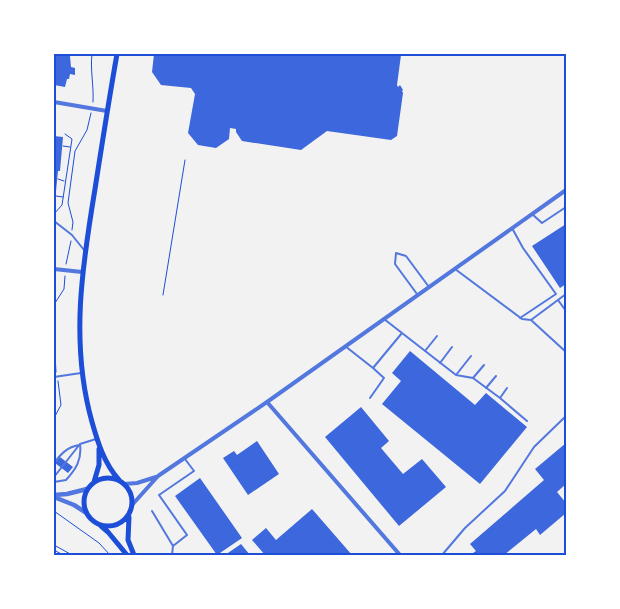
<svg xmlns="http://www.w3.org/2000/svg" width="620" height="609" viewBox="0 0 620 609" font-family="Raleway,sans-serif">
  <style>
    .building { fill: #3d67dc }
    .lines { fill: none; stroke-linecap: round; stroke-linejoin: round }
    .path { stroke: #1d4ed8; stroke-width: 1 }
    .service { stroke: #5277de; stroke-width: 2 }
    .minor { stroke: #5277de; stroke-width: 4 }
    .tertiary { stroke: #5277de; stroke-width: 4.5 }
    .secondary { stroke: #1d4ed8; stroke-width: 5 }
    .neatline { fill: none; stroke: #1d4ed8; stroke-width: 2 }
  </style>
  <rect width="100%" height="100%" fill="#f2f2f2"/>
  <path class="building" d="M56,54L70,56L71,67L75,68V75L70,74L69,79H67L65,87L54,85V60H55Z
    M154,54H400L401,55L397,85L398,87L400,85L403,90L402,91L403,93L397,136L391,140L327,131L301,150L242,141L236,132V129L230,128L229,139L216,148L198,145L188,133L195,94L191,88L161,85L152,72Z
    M54,136L63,137L60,171H58L55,201Z
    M566,224V284L560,288L532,246Z
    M410,351L475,405L486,393L527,427L480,484L382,404L401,381L392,373Z
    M361,407L389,441L381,448L403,474L422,459L446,487L399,526L325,437Z
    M257,441L279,474L248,495L223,458L234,451L237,455Z
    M566,443V484L557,492L566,503V513L540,535L536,529L504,555H470L476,551L470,544L544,480L535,469Z
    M60,457L73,467L68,473L55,463Z
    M200,478L242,538L217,555L175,496Z
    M312,509L352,555H265L252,540L266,528L276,540Z
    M241,544L250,555H225Z"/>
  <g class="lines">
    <path class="path" d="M92,54C90,70 94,86 93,102
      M63,146L70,147
      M58,179L64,181
      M56,196L63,197
      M54,214L62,205L72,139L65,134
      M72,230L73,222L68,203L75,151L87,130L91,113
      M66,264L71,241
      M163,295L185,160
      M54,312L55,303L64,289L65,276
      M54,337L56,372
      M54,418L61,405L58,381
      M54,511L99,543L110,555
      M54,545L72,555
      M54,550L63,555"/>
    <path class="service" d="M532,214L542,223L566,207
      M54,221L72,235L84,250
      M512,228L523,248L556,294L520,318
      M455,269L522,319L531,320
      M417,294L395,264L396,253L406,256L429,287
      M566,294L531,320L566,352
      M558,300L566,311
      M384,319L456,375L473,378L500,398L507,388
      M345,346L373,368
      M425,351L437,336
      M440,363L452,347
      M456,375L471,356
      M54,377L81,373
      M473,378L484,365
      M486,388L496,376
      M370,398L384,378L373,368L402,333
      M500,398L527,421
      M54,463C61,454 67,447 79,445
      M54,477L80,444
      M54,482L66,480C76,469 82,460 80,444L96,439
      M152,511L173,546L172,555
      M173,546L187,535L159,495L194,471L185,459
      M442,555L465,528L505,491L534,447L566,416"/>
    <path class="minor" d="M54,102L107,111
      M54,269L82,272
      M267,402L400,555
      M124,484L137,483L156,477
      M132,505L158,476L267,402L566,190"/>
    <path class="tertiary" d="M54,495L67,494L87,489
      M54,497L74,505L85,512"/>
    <path class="secondary" d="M117,54C109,99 102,144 95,189C82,267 70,344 92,422C98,443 104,463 119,480
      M84 502a24 24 0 1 1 48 0a24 24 0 1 1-48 0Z
      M94,482L99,465V449
      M129,517L128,540L134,555
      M101,526L108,532L127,555"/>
  </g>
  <rect width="620" height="609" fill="none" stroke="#ffffff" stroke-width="110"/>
  <rect x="55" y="55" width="510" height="499" class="neatline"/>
</svg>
